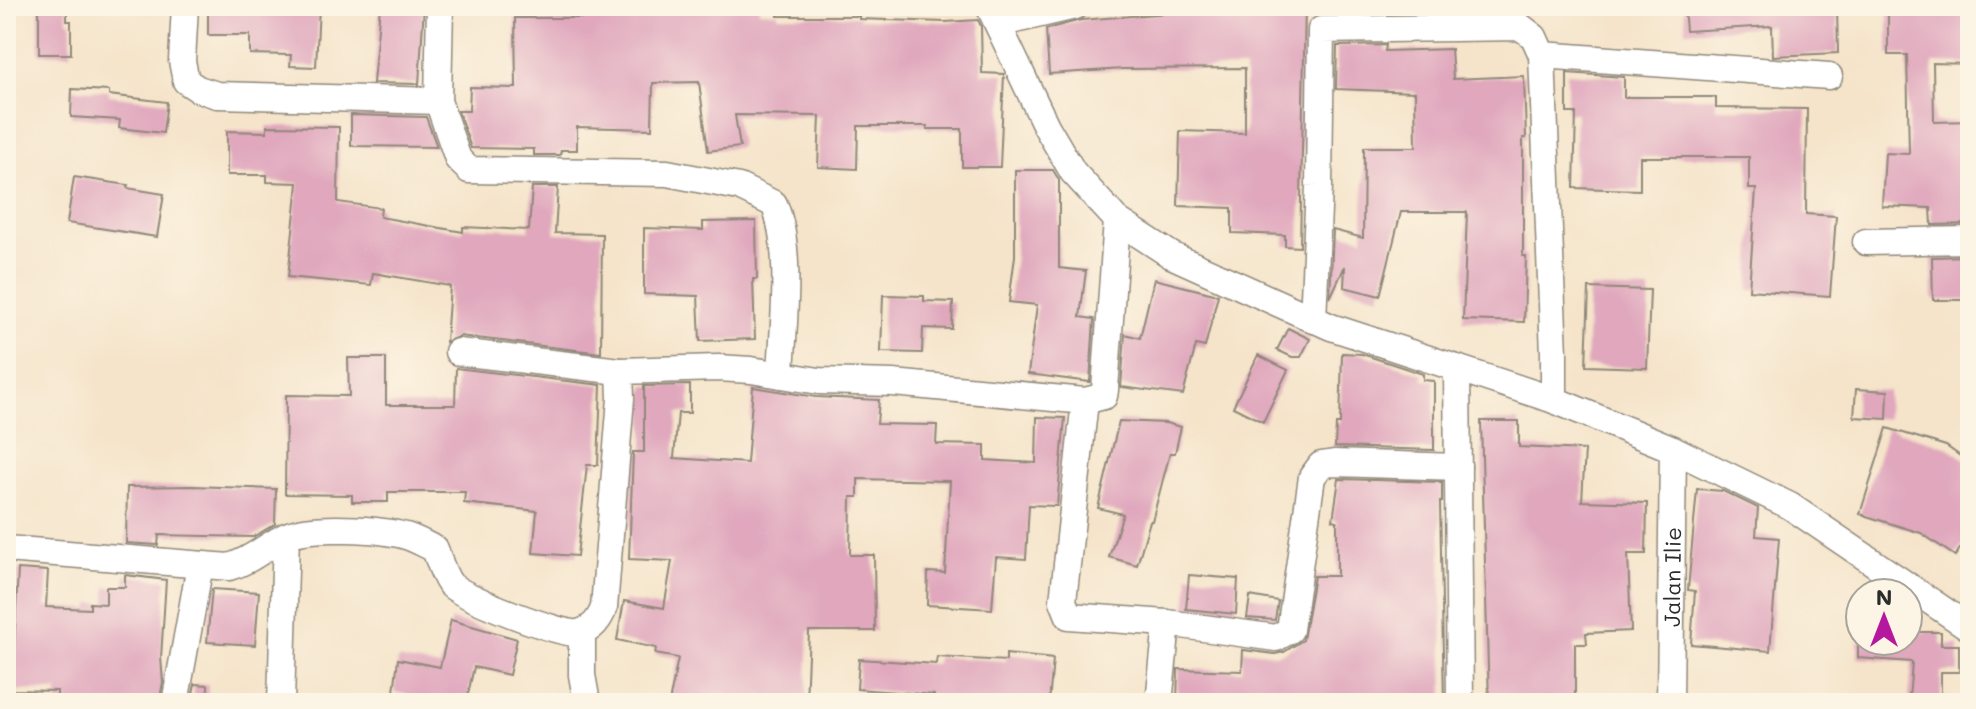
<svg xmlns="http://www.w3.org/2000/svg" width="1976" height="709" viewBox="0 0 1976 709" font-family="Mali,sans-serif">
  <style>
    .building { fill: #e0a7bd }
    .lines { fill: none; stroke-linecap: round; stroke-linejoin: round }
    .street-casing { stroke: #90887a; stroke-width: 29 }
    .street { stroke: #fff; stroke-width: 26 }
    .labels { text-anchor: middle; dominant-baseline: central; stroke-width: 6; stroke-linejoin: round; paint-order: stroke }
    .street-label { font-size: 22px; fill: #2b2b2b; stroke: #fcf5e5 }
  </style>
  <rect width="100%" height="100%" fill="#fcf5e5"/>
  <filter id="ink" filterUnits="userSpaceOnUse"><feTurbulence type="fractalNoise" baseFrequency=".0125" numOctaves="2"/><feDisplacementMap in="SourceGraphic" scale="16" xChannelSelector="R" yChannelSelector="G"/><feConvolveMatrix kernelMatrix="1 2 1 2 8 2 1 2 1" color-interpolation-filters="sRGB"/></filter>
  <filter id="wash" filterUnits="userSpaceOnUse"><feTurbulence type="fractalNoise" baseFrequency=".006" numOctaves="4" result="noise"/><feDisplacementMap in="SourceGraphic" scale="32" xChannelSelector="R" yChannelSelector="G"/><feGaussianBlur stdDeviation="1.8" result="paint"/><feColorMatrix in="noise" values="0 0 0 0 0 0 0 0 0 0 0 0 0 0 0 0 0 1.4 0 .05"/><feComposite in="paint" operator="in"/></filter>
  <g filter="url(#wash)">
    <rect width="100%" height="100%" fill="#f5e4ca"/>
    <g id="blocks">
      <path class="building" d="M39,6H67V21H71V54H39Z
        M208,6H319L316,67L290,66L291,55L250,54V35H208Z
        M380,6H424L419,84L373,83Z
        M584,6H656V11L706,9V6H759V11L778,12V16H859V19L945,22L978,20L981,26L982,73L1004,74L1000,167H962V129H927V126H858L857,169L818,167L820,116L735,115L740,147L708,151L699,82L653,83L652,129L577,127V150H561L560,155H534V149L471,148L458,111H469L470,87L516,88L515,18H584Z
        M1305,6L1300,247L1285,246V235L1232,233V208L1178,206L1180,131L1245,133V68L1123,69L1049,74L1046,29L1081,20L1180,12V8Z
        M1684,6H1837L1838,53L1773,56L1772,26L1686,31Z
        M1888,6H1970V64L1933,63L1934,122L1970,121V224L1932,225L1931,208L1882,206L1885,153L1909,154L1907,55H1888Z
        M1386,45L1385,51L1451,49L1453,79L1524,76L1526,138H1523V256H1526L1524,322L1463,320L1467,212H1401L1380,296L1344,287L1345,266L1330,298L1333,230L1363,238L1364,147H1416L1415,92L1336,89L1337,46Z
        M1567,73L1624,77V97H1716V108L1807,109L1806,214L1836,216L1830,296L1749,290L1756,189H1749V157H1640V190L1574,188L1576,113H1567Z
        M72,89L109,91V95L167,102L163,133L119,128L120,120L71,117Z
        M351,115L426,117L437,147L351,146Z
        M267,126L339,127L338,202L381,208L380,217L463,232V227L529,230L532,187H558L555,233L602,234L601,353L460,336L446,342L450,286L373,273L371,285L288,277L298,183L267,182V175H227V131L267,132Z
        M1015,170H1053L1059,180V268L1086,271L1080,317L1094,319L1090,382L1028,374L1037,305L1009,302L1015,256Z
        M74,177L128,185L127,188L164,194L157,237L67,223Z
        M756,221L757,279H753L755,339L700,341L698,296L644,294V228L703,230V222Z
        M1970,256V300H1933L1932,257Z
        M1154,279L1218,295L1205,347L1196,345L1183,395L1121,387L1125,334L1140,338Z
        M1589,288L1650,290L1647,368L1586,366Z
        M883,295L924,296V301L953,302L952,329L923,328L922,353L881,352Z
        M1288,328L1310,339L1301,357H1292L1277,350Z
        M1342,353L1362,354L1423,374V380L1434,381V450L1335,447L1336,424H1340Z
        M1258,355L1288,370L1263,422L1233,407Z
        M348,358H386V405H455L456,368L601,385L598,465H587L577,556L533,553L537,511L464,503L465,492H388V502H352V495L285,494L286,395L349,396Z
        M690,385V413H678L674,458L747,463L753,387L816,397L879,400L877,424L937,425L936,444L985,445V460L1036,463L1037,417L1065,418L1057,506L1029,505L1026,559L996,557L992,609L927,605L928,572L945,573L950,481L858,479V497H851L850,555H874L875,631H809L806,703H669L678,658L655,654L656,648L617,640L624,601L664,608L672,561L629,559L633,452H644V386Z
        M1856,389L1888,391L1887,419L1854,417Z
        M1119,421L1166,423L1181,427L1175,453H1170L1152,521H1150L1137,565L1109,557L1123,514L1098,508Z
        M1481,421H1519V447L1585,450L1582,501L1647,503L1646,554H1628L1631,631L1586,633L1587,644H1575V702L1489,703Z
        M1887,428L1946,446L1970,463V534L1955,556L1921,533L1860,514Z
        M1339,479L1442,482V502H1440L1444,703H1177L1178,669L1242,671L1243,650L1275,654L1284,652L1303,640L1314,576H1337V521L1333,520Z
        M192,486L276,489L275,524L253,537L159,535L158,545L126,543L127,487Z
        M1697,489L1723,491L1758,508L1756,536L1779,538L1770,651L1691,644L1695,591L1688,590Z
        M18,569L48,571L46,607L90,609V603L106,604V587H125V575L166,580L161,658L163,682L159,703H57V691L12,690Z
        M1189,575L1238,579L1236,614L1186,609Z
        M212,589L259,592L255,645L207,642Z
        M1250,596L1278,601L1275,620L1247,618Z
        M451,620L517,639L509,675L474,667L466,703H446L394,692L398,659L440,667Z
        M1908,632H1941V645H1959V672H1941V700H1909L1912,662L1858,658V641H1908Z
        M1006,654L1053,659L1049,703H934V695L857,689L859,659L936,664L937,657L1006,661Z
        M195,684L208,685L207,703H191Z"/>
    </g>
  </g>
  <g filter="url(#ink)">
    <use href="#blocks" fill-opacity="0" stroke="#90887a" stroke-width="2"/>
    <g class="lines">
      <g class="street-casing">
        <g id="street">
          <path d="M185,6L182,61L186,81L198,89L217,95L438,101"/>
          <path d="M440,6L438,101L458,159L469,170L667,173L739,187L774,204C793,249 783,325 781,375"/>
          <path d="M989,6L1046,126L1073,172L1117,220L1171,255L1331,327L1554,400L1673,449L1790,506L1970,628"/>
          <path d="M998,24L1075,6"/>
          <path d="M1542,55L1829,76"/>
          <path d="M1866,242L1970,240"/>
          <path d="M1313,320L1319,186L1321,30L1521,27L1534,37L1542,55L1554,354V400"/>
          <path d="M458,352L620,371"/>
          <path d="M1457,368L1460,703"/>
          <path d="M1085,401L1063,601L1069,616L1167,623L1276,638L1290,630L1312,477L1321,465L1334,463L1458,467"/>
          <path d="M6,549L229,567C254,560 267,544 289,535C312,525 381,529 406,536C416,539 426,545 435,549C439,560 443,575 450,584C461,597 563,636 579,633C593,629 599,620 604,608L621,398L620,371L718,368L751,370L819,381L893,383L1085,401L1104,396L1105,390L1117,220"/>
          <path d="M582,632V675L587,703"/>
          <path d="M175,703L200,565"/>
          <path d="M281,703L286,536"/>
          <path d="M1159,703L1167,623"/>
          <path id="s1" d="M1670,703L1673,449"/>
        </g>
      </g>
      <use href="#street" class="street"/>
    </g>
  </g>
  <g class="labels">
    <g class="street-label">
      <text stroke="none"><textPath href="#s1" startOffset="126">Jalan Ilie</textPath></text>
    </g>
  </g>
  <rect width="1976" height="709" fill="none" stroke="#fcf5e5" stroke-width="32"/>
  <g transform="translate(1884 617)"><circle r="38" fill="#fcf5e5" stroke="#a8a49b" stroke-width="2"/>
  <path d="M0-6L14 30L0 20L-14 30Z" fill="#b5179e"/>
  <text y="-12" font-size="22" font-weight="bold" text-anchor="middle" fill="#2b2b2b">N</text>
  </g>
</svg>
